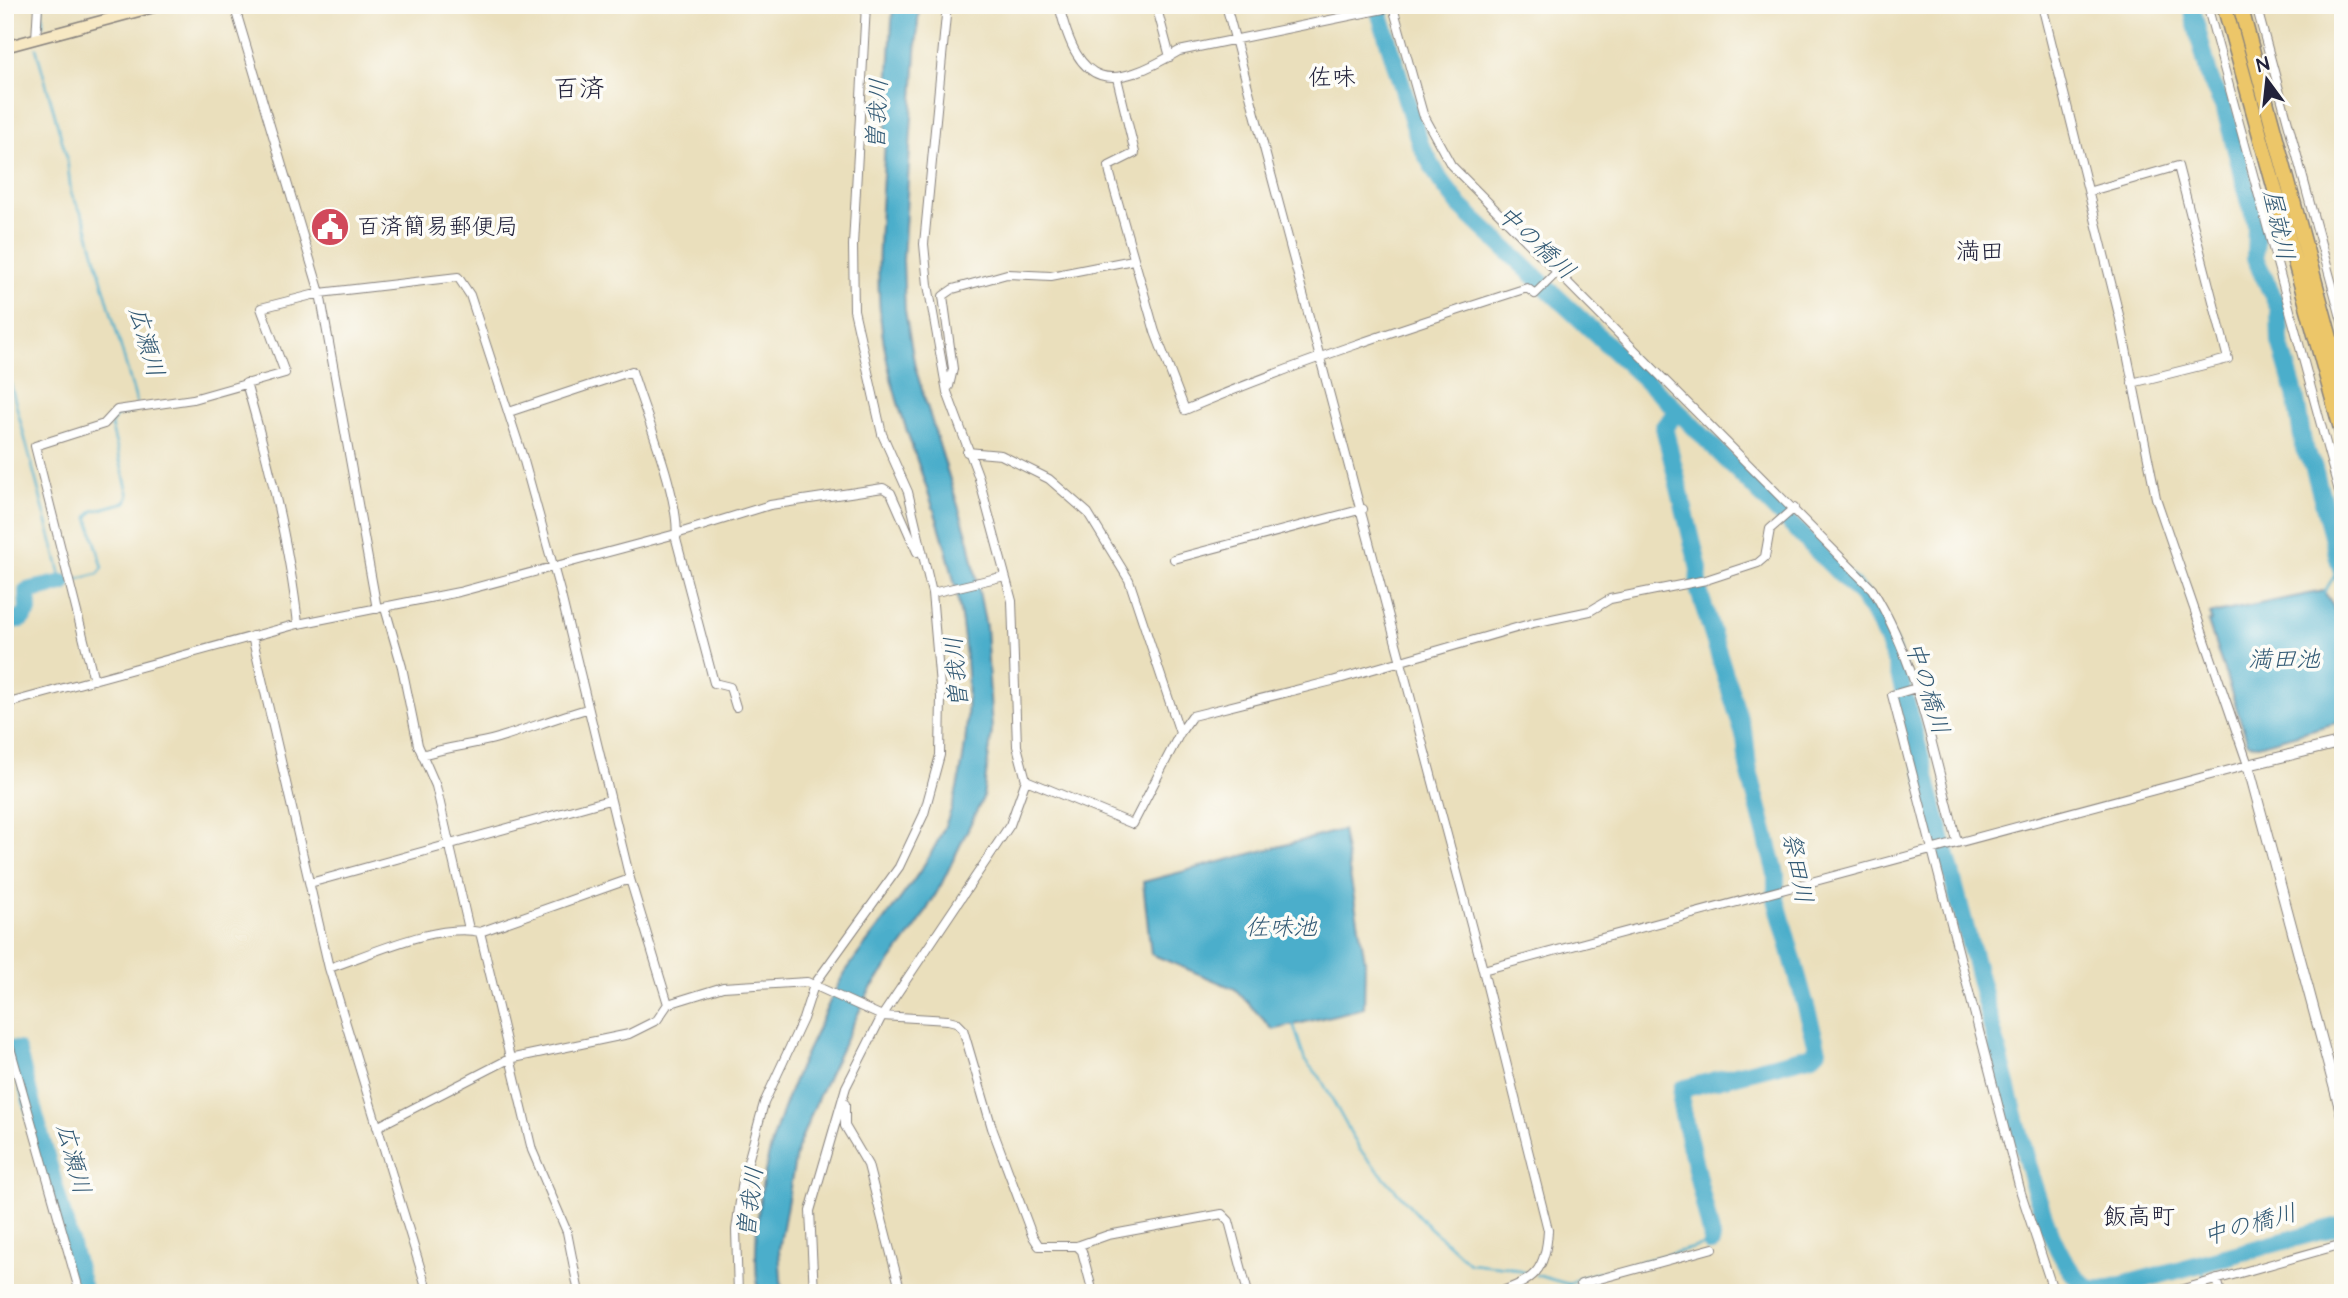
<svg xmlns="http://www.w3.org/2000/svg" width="2348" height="1298" viewBox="0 0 2348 1298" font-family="'Architects Daughter','Klee One',sans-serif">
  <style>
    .water { fill: #4caecb; stroke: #376883; stroke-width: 2 }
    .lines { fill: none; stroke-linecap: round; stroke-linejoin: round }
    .stream { stroke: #4caecb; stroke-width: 2.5 }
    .river { stroke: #4caecb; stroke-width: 18 }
    .minor-casing { stroke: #86807c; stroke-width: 10 }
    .tertiary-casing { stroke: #86807c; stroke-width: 12 }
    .secondary-casing { stroke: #86807c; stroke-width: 13 }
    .motorway-casing { stroke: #86807c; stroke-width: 17 }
    .minor { stroke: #fff; stroke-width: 8 }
    .tertiary { stroke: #fff; stroke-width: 10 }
    .secondary { stroke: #f7e8c3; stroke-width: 10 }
    .motorway { stroke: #ecc669; stroke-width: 14 }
    .labels { text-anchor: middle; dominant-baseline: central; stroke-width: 7; stroke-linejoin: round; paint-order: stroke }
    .poi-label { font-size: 23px; fill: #22223b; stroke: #fdfcf7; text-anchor: start }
    .neighbourhood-label { font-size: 24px; fill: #22223b; stroke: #fdfcf7 }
    .water-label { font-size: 24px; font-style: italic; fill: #335a75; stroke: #fdfcf7 }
    .quarter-label { font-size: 26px; fill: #22223b; stroke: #fdfcf7 }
  </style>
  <rect width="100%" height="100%" fill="#fdfcf7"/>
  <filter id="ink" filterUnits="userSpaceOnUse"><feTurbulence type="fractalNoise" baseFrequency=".0143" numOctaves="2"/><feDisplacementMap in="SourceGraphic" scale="14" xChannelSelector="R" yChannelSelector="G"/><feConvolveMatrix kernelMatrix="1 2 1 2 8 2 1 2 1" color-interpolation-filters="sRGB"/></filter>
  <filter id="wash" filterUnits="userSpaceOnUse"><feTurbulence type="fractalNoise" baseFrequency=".00686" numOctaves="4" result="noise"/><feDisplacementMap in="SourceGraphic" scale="28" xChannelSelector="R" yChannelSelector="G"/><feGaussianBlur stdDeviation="1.57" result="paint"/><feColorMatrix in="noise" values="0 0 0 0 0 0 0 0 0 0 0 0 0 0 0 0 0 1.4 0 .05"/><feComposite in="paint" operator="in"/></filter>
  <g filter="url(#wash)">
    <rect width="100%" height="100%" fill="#eadfbc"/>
    <path class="water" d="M893,5H919L903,260L905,311L915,367L969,541L986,627L992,731L983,798L941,885L919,923L869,991L820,1093L797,1149L779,1249L782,1293H758C748,1199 775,1115 816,1032C825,1012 834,990 846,971C881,920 929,872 950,813C980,723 968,621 941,532C921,465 891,401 882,331C875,279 880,227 883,175C886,118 890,62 893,5Z
      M2323,591C2348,617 2343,684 2343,721L2258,745L2248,743L2208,622L2211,621L2210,614Z
      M1342,830L1365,960L1364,1008L1273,1030L1235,989L1151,954L1143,882Z"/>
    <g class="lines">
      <path class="stream" d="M42,5L43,25
        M36,48L67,158L71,193L85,220L137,404
        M5,363L63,583L98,574L103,568L88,517L93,511L126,502L129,496L111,425L116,416L137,410
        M2323,594L2340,567
        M1293,1023L1305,1061L1320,1077L1360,1150L1426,1224L1469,1263L1508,1267L1529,1274
        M2201,1265L2205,1279
        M1536,1275L1568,1284L1579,1278L1711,1243
        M1568,1284L1571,1293
        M2085,1293L2095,1290"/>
      <path class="river" d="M1377,5L1420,144L1440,180L1460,206L1678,411L1862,596L1880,624L1896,663L2032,1180C2041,1208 2060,1271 2088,1287C2095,1292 2106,1288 2115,1287L2343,1225
        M2191,5L2210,79L2225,110L2256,225L2255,258L2279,309L2280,342L2295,394L2304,449L2313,465L2343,576
        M1678,411L1664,427L1699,569L1698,588L1745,738L1748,767L1776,874V899L1818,1050L1813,1055L1682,1089L1681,1106L1712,1238L1711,1243
        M5,620L21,619L28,611L27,591L63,583
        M5,1049L17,1050L84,1293"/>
    </g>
  </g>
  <g filter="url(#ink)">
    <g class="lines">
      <g class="minor-casing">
        <path id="minor" d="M234,5L320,293L377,609
          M1059,5C1079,90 1110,92 1179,51L1403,5
          M1156,5L1170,57
          M1226,5L1483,970
          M2207,5L2343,506
          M2256,5L2343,325
          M1393,7L1423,114L1451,165L1872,589C1919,664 1934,757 1957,841
          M36,39L38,5
          M1117,78L1135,153L1109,166L1110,174L1155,332L1185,410C1297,362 1412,325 1527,288L1535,294L1557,272
          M2091,191L2178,166L2228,359L2132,383
          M246,383C269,462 289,542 298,624
          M949,386L953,369L943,296L953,289L1007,274L1051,276L1133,260
          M509,412L632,371C644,410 682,503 676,539L714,683L730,687L736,707
          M967,452L1001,455L1049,479L1088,513L1129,580L1180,733
          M1174,559L1363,509
          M932,593L1005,576
          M385,608L402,667L418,745L436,786L469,929
          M252,636L329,968L428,1293
          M94,680L35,446L104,424L117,410L193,399L285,373L261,308L320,293L458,277L470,295L524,461L560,591L630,879L668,1004
          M1916,688L1892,695L2021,1193L2054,1293
          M5,704L298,624L459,592L676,534L770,505L883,488L891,493L917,552
          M422,755C447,747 473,745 498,738C528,729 557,717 587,709
          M1026,780L1133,824L1180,733L1192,716L1332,681L1533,623L1590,611L1610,599L1706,580L1758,563L1765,557L1770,529L1794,508
          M310,883L609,800
          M480,932L532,1150L567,1232L579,1293
          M329,968C369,955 438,922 480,932L630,879
          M5,1030L80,1293
          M845,1104V1126L868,1165L901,1293
          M377,1127L509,1059L629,1034L657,1020L668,1004L723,987L807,982L882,1016L948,1020L956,1022L963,1029L992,1128L1032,1235L1039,1246H1077L1108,1235L1222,1214L1229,1221L1248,1293
          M1077,1246L1082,1251L1093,1293
          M2217,1279L2221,1293
          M738,1293L736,1230L743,1180L764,1103L803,1019L814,985L899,867L924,814L940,755L941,697L932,593L908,492L882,434L854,310L853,245L866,5
          M814,1293L810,1211L846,1087L882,1016L1010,825L1026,780L1017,746L1012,601L978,475L947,392L928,285L924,244L947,5
          M1496,1293C1534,1281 1546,1271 1548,1230L1483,970L2248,765L2156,498L2120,319L2042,5
          M1584,1293L1581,1284L1713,1248
          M2169,1293L2343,1244"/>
      </g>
      <g class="tertiary-casing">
        <path id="tertiary" d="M2343,742L2248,765L2343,1119"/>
      </g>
      <g class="secondary-casing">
        <path id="secondary" d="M5,47L161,5"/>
      </g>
      <g class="motorway-casing">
        <path id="motorway" d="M2224,5L2343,436
          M2240,5L2343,386"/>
      </g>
      <use href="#minor" class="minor"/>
      <use href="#tertiary" class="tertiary"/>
      <use href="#secondary" class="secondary"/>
      <use href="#motorway" class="motorway"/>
    </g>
  </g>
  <defs>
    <g id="civic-disc" transform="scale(2.0125)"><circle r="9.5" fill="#d1495b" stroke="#fdfcf7"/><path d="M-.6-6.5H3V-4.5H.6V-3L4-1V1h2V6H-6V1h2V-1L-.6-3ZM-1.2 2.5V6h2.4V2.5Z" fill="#fff"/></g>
  </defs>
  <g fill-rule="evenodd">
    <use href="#civic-disc" x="330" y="227"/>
  </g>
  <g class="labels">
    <g class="poi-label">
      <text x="357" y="227">百済簡易郵便局</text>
    </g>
    <g class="neighbourhood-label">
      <text x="1332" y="78">佐味</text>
      <text x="1980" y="252">満田</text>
      <text x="2139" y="1217">飯高町</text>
    </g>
    <g class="water-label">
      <text transform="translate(878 114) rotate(-87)">曽我川</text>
      <text transform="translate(2278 225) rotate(78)">屋就川</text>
      <text transform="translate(1536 243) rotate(43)">中の橋川</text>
      <text transform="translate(146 342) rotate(74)">広瀬川</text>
      <text x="2284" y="660">満田池</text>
      <text transform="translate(957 672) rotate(-95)">曽我川</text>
      <text transform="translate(1927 688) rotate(73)">中の橋川</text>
      <text transform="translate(1797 868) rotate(79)">祭田川</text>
      <text x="1281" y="928">佐味池</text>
      <text transform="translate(73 1159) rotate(75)">広瀬川</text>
      <text transform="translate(751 1202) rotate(-83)">曽我川</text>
      <text transform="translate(2250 1225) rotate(-15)">中の橋川</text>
    </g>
    <g class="quarter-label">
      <text x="579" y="89">百済</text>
    </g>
  </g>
  <rect width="2348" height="1298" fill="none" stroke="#fdfcf7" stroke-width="28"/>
  <g transform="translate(2267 80) rotate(345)" stroke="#fdfcf7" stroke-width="5" paint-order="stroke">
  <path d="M0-5L12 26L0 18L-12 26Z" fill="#22223b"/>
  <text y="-10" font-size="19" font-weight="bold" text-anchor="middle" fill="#22223b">N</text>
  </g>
</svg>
